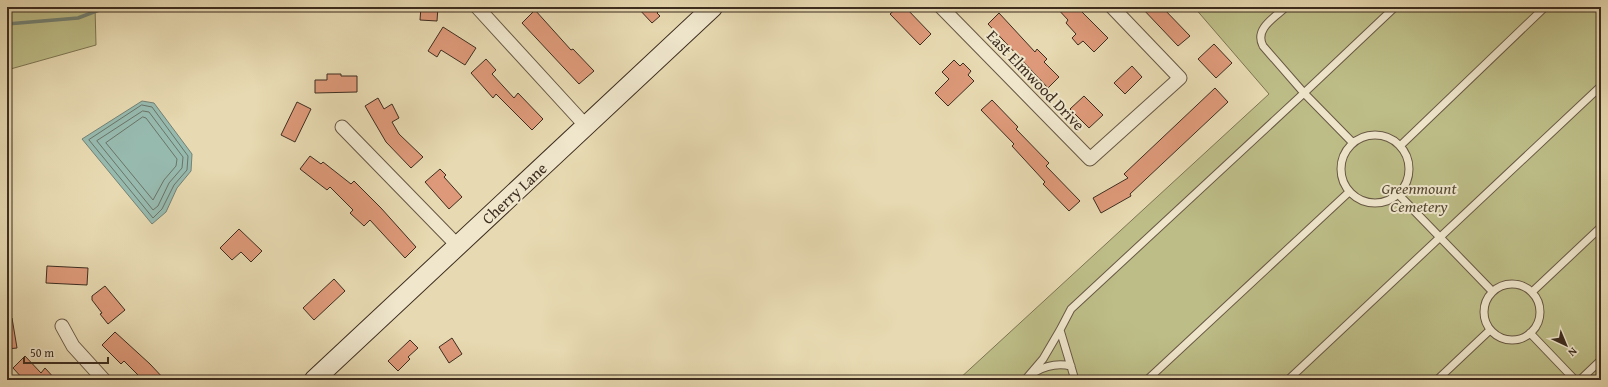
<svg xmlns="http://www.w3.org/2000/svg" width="1608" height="387" viewBox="0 0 1608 387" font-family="'Gentium Book Plus',serif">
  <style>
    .green { fill: #bdbd87; stroke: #7d7553 }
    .water { fill: #97baaf; stroke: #738275 }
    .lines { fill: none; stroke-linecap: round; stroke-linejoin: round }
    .shore { stroke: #6a7467; stroke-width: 1 }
    .stream { stroke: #738275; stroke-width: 3.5 }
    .building { fill: #dd9979; stroke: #3d2d1f }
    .lane-casing { stroke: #685844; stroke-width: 9 }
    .street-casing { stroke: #685844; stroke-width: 15 }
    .secondary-casing { stroke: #3d2d1f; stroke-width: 21 }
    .lane { stroke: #efe6cc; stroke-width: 7 }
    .street { stroke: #efe6cc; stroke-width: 13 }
    .secondary { stroke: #efe6cc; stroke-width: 19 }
    .labels { text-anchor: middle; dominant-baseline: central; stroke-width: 4; stroke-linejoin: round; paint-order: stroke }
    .street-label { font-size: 16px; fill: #3d2d1f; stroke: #efe6cc }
    .park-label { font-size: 16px; font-style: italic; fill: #574a34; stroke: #efe6cc }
  </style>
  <rect width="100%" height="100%" fill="#e7d9b1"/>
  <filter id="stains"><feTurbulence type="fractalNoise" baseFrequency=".005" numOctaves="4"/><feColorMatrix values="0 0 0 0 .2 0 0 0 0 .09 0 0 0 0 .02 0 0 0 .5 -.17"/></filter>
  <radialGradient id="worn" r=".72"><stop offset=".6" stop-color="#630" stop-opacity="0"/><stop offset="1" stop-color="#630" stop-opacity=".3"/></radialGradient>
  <path class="green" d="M7,7H95L96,45L7,70Z
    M1194,7H1601V380H958L1269,94Z"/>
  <path class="water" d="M142,101L154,103L192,154L191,171L177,188L166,212L152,224L82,139Z"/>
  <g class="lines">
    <path class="shore" d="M142,105L152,107L188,156L187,170L174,185L162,209L153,218L89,140Z
      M143,111L149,112L183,157L182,168L169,183L158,206L153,210L97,141Z
      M143,117L146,118L177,159L176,166L164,180L153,200L106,143Z"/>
    <path class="stream" d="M7,24L78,18L107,7"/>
  </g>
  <path class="building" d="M421,7H438L437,21L420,20Z
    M637,7H662L657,13L660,16L652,23Z
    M898,7H905L931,34L920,45L890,14Z
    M1056,7H1077L1108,38L1094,52L1083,41L1078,45L1072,38L1076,34L1066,23L1068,20Z
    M1141,7H1162L1190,36L1178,46Z
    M535,10L571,50L573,49L594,71L579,84L522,23Z
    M999,13L1035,52L1037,49L1047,59L1044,62L1059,77L1048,88L988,24Z
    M443,27L476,48L465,65L441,50L437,57L428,51Z
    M1214,44L1232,63L1216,78L1198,59Z
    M486,59L496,70L492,74L514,98L518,93L543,119L532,130L496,94L493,98L471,73Z
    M954,60L960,66L963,63L971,71L968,75L974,81L948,106L935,93L949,79L942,72Z
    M1132,66L1142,77L1125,94L1114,83Z
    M327,74H341V76H357V92L315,93V80H327Z
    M1215,88L1228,102L1130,194L1131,196L1101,213L1093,198L1128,178L1124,174Z
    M1084,96L1103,115L1089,128L1070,109Z
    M378,98L384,109L392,104L399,118L392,122L399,134L423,157L411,168L386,142L365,106Z
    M992,100L1018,127L1016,129L1049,163L1046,166L1080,201L1069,211L1043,184L1045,182L1012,146L1014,144L981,110Z
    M297,102L311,109L295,142L281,135Z
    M310,156L321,164L323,162L351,184L354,181L381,208L416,247L405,258L370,220L364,226L350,213L353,210L330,187L327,190L300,169Z
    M440,169L446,175L444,177L462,197L449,209L425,182Z
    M239,229L262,251L251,262L241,252L232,260L220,248Z
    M47,266L88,268L87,285L46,283Z
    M334,279L345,291L314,320L303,308Z
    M105,286L125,310L108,324L100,314L102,313L92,300V296Z
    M7,318H12L17,348L7,349Z
    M115,332L150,364L165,380H133L138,375L124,361L121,364L102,345Z
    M452,338L462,354L449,363L439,347Z
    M410,340L418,348L408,357L410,359L398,371L388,361Z
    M25,356L41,373L45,368L56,380H24L13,368Z"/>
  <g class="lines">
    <g class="lane-casing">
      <path id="lane" d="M1286,7C1274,18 1254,29 1263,46L1304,93L1353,143
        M1341 169a34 34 0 1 1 68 0a34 34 0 1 1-68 0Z
        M1400,146L1545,7
        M1398,194L1492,291
        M1484 312a28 28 0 1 1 56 0a28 28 0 1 1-56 0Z
        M1532,292L1601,227
        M1060,330L1075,380
        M1530,333L1575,380
        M1035,372C1047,365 1058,363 1071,366
        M1025,380L1043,359L1060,330L1071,309L1304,93L1395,7
        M1147,380L1349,192
        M1288,380L1601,86
        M1437,380L1490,330
        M1580,380L1601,360"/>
    </g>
    <g class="street-casing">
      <path id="street" d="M477,7L586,126
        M941,7L1090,159L1180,78L1112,7
        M342,127L458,246
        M62,326L73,346L104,380"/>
    </g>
    <g class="secondary-casing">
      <path id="secondary" d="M314,380L713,7"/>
    </g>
    <use href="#lane" class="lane"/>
    <use href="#street" class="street"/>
    <use href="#secondary" class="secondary"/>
  </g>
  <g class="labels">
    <g class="street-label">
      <text transform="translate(1036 80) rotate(46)">East Elmwood Drive</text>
      <text transform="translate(514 193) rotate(-43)">Cherry Lane</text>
    </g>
    <g class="park-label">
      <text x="1419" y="188">Greenmount<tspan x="1419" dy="18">Cemetery</tspan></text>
    </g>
  </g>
  <rect width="1608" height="387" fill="none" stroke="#e7d9b1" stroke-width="24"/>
  <rect x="8" y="8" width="1592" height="371" fill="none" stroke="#3d2d1f" stroke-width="2"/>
  <rect x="12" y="12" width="1584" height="363" fill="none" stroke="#3d2d1f"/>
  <g transform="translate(1566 345) rotate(136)" stroke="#efe6cc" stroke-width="3" paint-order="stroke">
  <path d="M0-3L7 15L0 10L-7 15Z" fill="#3d2d1f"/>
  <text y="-6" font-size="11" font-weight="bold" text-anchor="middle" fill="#3d2d1f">N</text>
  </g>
  <path d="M24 357v6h84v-6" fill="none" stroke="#3d2d1f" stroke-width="2"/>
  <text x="30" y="357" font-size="12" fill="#3d2d1f" stroke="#efe6cc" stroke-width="3" paint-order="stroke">50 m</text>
  <rect width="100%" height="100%" filter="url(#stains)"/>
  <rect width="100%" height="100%" fill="url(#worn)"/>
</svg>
